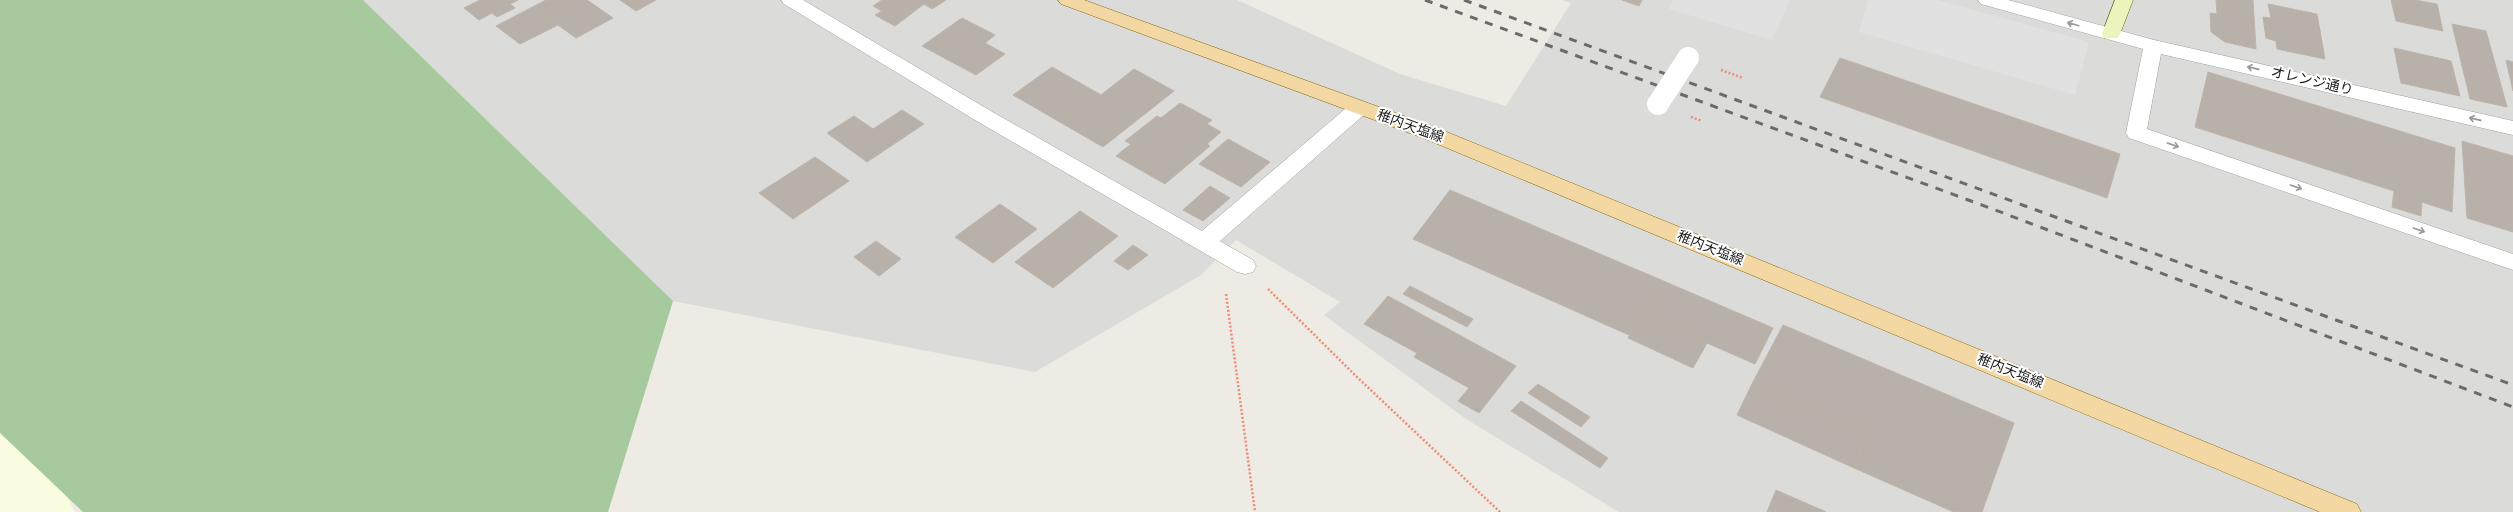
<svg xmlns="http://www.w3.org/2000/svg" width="2513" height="512" viewBox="0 0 2513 512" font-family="Overpass,'Noto Sans JP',sans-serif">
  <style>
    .residential { fill: #dbdbda }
    .education { fill: #f9fcdf }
    .forest { fill: #a6c99d }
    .parking { fill: #e1e1e1 }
    .building { fill: #b7b1aa; stroke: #beb3a8 }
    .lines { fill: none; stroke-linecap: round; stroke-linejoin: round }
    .lane-casing { stroke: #a1a1a1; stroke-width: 1 }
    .street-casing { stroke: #a1a1a1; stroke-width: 1 }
    .secondary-casing { stroke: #596a0e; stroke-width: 1 }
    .primary-casing { stroke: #8a6b0d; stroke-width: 1 }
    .path { stroke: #ed8c76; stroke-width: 2.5; stroke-dasharray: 2 2; stroke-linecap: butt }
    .lane { fill: #fff; fill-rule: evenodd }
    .street { fill: #fff; fill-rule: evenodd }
    .secondary { fill: #ecf3bc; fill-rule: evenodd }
    .primary { fill: #f3d8a4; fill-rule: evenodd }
    .rail { stroke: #6b6b6b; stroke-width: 3; stroke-dasharray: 8 8; stroke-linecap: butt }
    .street-bridge-casing { stroke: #a1a1a1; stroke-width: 22; stroke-linecap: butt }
    .street-bridge { stroke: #fff; stroke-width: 22 }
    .oneway { stroke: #999 }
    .labels { text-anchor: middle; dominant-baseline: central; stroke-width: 4; stroke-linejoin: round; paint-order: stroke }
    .street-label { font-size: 14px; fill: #1d1d1d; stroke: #fff }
  </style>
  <rect width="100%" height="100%" fill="#eeebe4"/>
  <path class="residential" d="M363,0H1237L1400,74L1506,106L1571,3L1562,0H2513V512H1619L1466,419L1324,315L1340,302L1236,240L1201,275L1035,372L673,301Z"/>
  <path class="education" d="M22,415L75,512H0V421Z"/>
  <path class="forest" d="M0,0H363L673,301L608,512H83L0,433Z"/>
  <path class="parking" d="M1673,0H1790L1772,40L1669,9Z
    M1868,0H1937L2089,42L2075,95L1859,32Z"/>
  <path class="building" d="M480,0H518L510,4L515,8L497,17L492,13L479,20L464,8Z
    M546,0H587L613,18L576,38L558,25L520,44L496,26Z
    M620,0H656L636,11Z
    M882,0H946L932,9L924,4L895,26L875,15L882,11L873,6Z
    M1622,0H1642L1639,6Z
    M2216,0H2253L2256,49L2225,42L2211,32L2210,13L2217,14Z
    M2391,0H2415L2437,4L2443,31L2396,21Z
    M2268,4L2317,14L2325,59L2277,49L2276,41L2266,38L2263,17L2271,18Z
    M962,18L995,35L985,43L1005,54L976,75L922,46Z
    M2452,24L2486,31L2507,107L2470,99Z
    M2394,48L2451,61L2460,96L2401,83Z
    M1840,58L2120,154L2107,198L1820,97Z
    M2506,60L2513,62V91Z
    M1052,67L1101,95L1134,69L1174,91L1103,147L1013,95Z
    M2208,72L2455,148L2452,212L2422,202L2421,216L2392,207L2394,191L2195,127Z
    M1180,103L1212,120L1207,124L1221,132L1207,144L1210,146L1165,184L1116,156L1131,144L1125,141L1157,116L1161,118Z
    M902,110L924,124L867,162L827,133L854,116L873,129Z
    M1228,139L1270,162L1241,187L1199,164Z
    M2462,141L2513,156V232L2467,218Z
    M815,157L849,181L793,219L759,193Z
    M1210,186L1230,198L1203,221L1183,210Z
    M1450,190L1661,280L1629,335L1413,239Z
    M1000,204L1037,229L993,263L955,237Z
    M1080,211L1118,236L1053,288L1015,262Z
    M876,241L901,259L879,276L854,257Z
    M1133,245L1148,255L1128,270L1114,261Z
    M1661,280L1773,328L1755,364L1641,314Z
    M1410,286L1473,319L1467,327L1403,294Z
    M1388,296L1516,366L1479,413L1458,401L1469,388L1414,357L1417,353L1364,324Z
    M1641,314L1707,343L1693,368L1628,338Z
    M1783,325L2014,423L1982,512H1954L1854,468L1867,435L1752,384Z
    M1538,384L1590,417L1581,427L1528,393Z
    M1752,384L1867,435L1854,468L1737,415Z
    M1521,401L1608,458L1600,468L1511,411Z
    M1776,490L1826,512H1767Z"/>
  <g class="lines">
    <g class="lane-casing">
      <path id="lane" d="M1359,101L1366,103L1369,108L1366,113L1212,248L1204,250L1196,248L1193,242L1196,236L1352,103Z"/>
    </g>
    <g class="street-casing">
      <path id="street" d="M781,0H803L989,110L1253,260L1256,266L1253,272L1245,274L1237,272L975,120L784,4Z
        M1978,0H2008L2154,40L2513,121V135L2161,54L2147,129L2513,254V270L2129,138L2126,133L2143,49L1981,4Z"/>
    </g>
    <g class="secondary-casing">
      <path id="secondary" d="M2115,0H2133L2120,34L2118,38H2104L2102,34Z"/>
    </g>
    <g class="primary-casing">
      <path id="primary" d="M1058,0H1084L1437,128L2357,504L2361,512H2320L1423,138L1061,4Z"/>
    </g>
    <path class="path" d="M1721,70L1743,78
      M1691,117L1702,121
      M1268,289L1359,379L1500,512
      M1226,294L1255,512"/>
    <use href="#lane" class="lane"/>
    <use href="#street" class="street"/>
    <use href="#secondary" class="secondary"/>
    <use href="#primary" class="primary"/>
    <path class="rail" d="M1425,0L1990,208L2513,407
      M1464,0L2513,385"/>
    <g class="street-bridge-casing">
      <path id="street-bridge" d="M1658,104L1688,58"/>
    </g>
    <use href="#street-bridge" class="street-bridge"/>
  </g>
  <defs><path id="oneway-shaft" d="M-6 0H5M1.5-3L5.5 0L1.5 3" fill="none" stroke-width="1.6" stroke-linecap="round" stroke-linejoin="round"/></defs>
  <g class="oneway">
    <use href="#oneway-shaft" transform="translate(2073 24) rotate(-164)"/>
    <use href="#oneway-shaft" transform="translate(2253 68) rotate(-167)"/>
    <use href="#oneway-shaft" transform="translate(2475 119) rotate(-167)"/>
    <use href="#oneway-shaft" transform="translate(2173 145) rotate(19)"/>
    <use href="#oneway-shaft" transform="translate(2296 187) rotate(19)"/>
    <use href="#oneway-shaft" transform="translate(2419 230) rotate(19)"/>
  </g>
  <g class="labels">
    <g class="street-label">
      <text transform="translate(2312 82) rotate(13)">オレンジ通り</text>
      <text transform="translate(1410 127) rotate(20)">稚内天塩線</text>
      <text transform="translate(1710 249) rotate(22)">稚内天塩線</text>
      <text transform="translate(2010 372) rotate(22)">稚内天塩線</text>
    </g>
  </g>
</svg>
